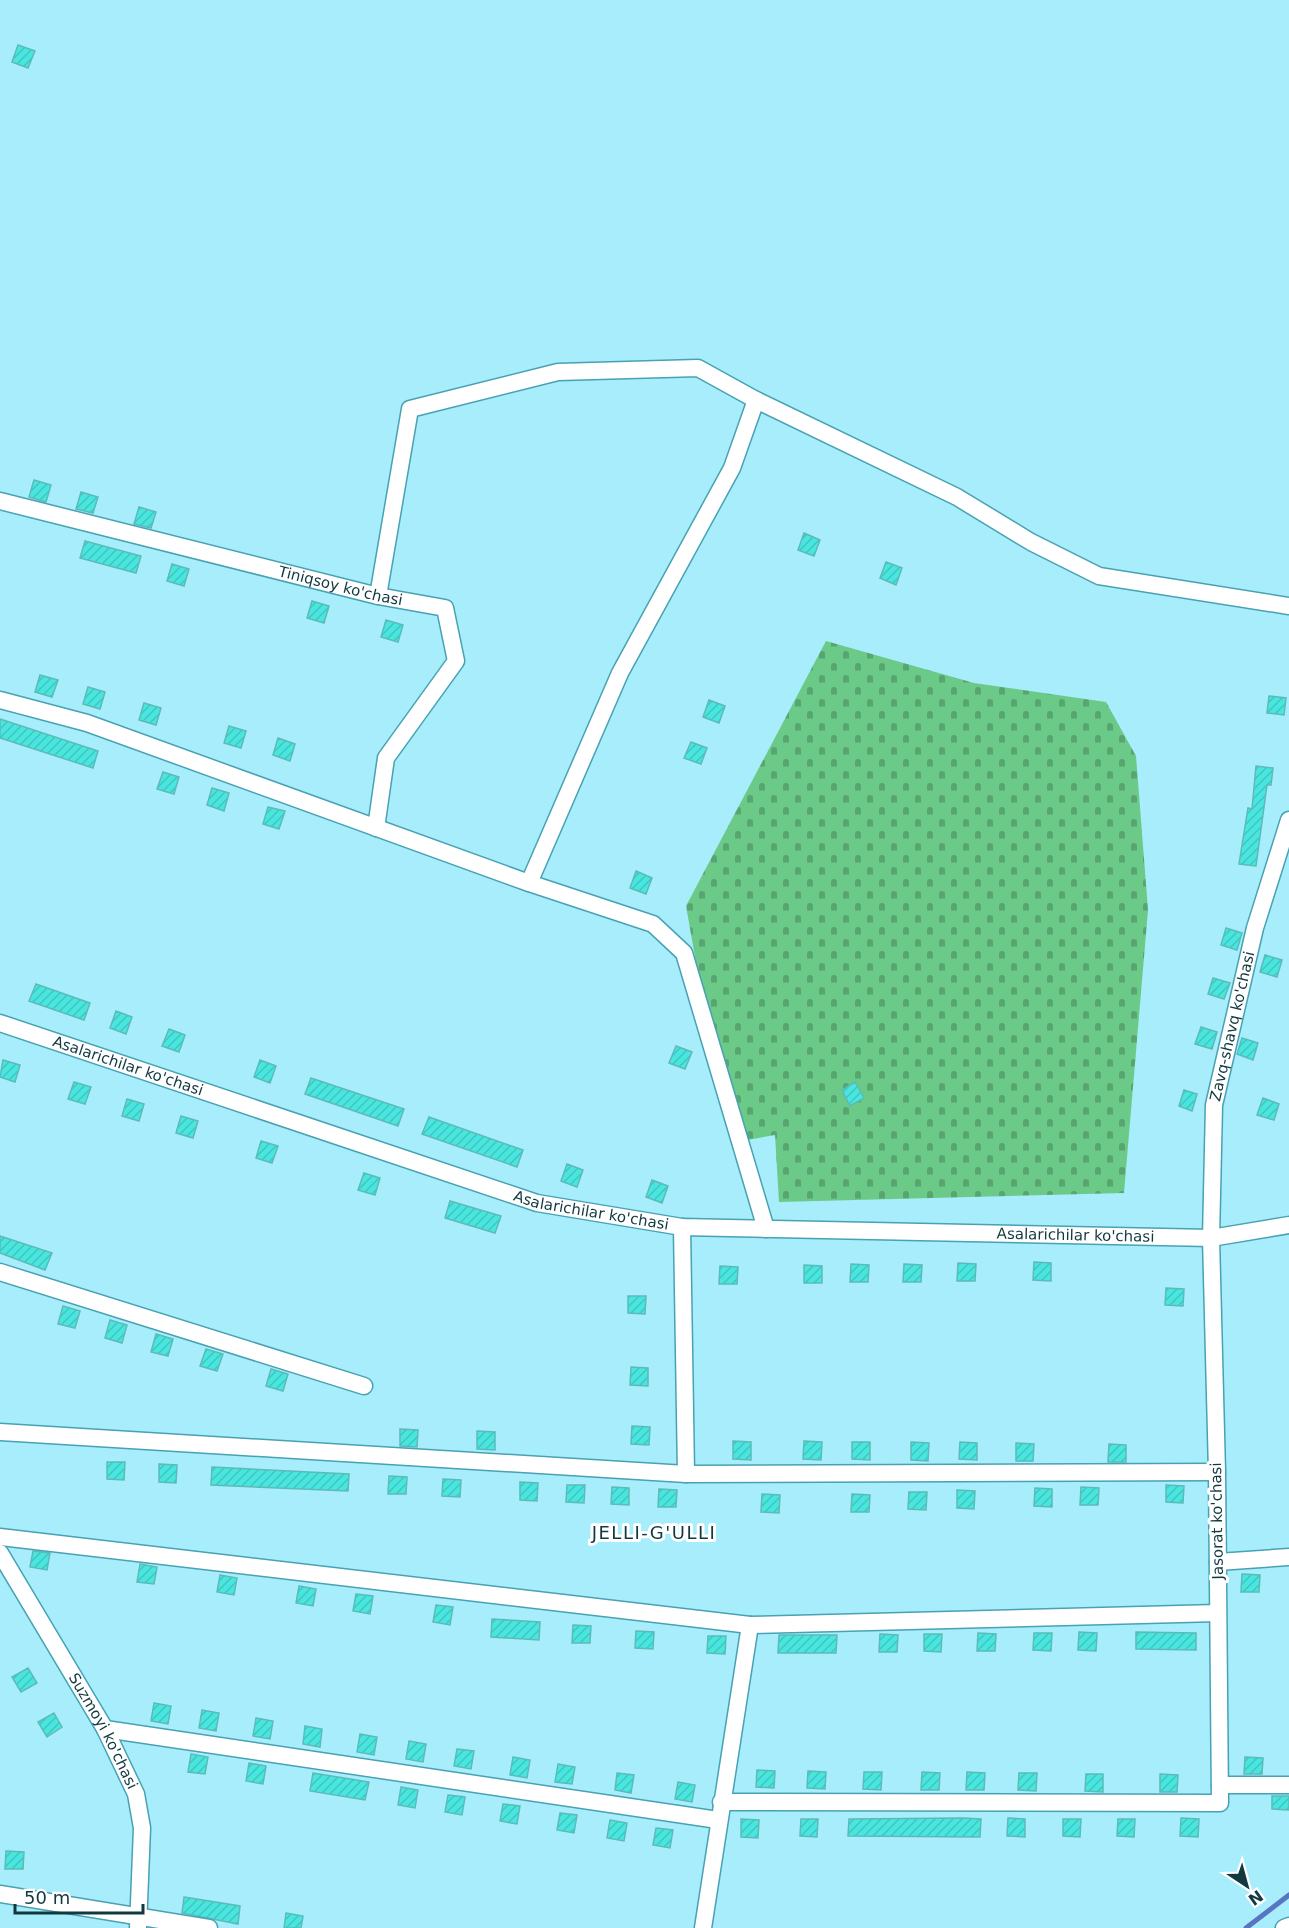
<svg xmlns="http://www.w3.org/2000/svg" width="1289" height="1928" viewBox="0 0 1289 1928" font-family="'DejaVu Sans',sans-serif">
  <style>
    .cemetery { fill: url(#cemetery-stones) }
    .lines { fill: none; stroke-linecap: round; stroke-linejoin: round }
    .stream { stroke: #5875c2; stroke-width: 5 }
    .building { fill: url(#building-hatch); stroke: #5dbbb7; stroke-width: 1.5 }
    .street-casing { stroke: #47a2b3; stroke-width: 19 }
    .street { stroke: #fff; stroke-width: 16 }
    .labels { text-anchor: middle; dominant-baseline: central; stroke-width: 6; stroke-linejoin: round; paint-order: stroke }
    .street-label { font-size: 15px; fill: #123940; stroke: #fff }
    .quarter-label { font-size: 18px; letter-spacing: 1.5px; fill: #123940; stroke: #fff }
  </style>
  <defs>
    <pattern id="cemetery-stones" width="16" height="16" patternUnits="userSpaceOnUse" patternTransform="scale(1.5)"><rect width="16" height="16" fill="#6bca87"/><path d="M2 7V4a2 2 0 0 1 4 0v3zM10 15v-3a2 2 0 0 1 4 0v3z" fill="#57a570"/></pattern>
    <pattern id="building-hatch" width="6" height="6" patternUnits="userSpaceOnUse" patternTransform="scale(1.5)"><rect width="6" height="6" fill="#49e6e0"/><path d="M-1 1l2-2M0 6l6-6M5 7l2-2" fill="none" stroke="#3fc6c1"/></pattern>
  </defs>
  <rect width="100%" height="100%" fill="#a7edfb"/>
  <path class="cemetery" d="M826,641L974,683L1106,702L1136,756L1148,910L1124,1193L779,1202L775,1135L747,1140L705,1013L686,906Z"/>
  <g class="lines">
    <path class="stream" d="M1246,1928L1289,1895"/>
  </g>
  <path class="building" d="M18,45L35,51L28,68L12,62Z
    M34,480L51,485L46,502L29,497Z
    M81,492L98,497L93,513L76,509Z
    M139,507L156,512L151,528L134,524Z
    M804,533L820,540L814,556L798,550Z
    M85,541L141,556L136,573L80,558Z
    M886,562L902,568L896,585L880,578Z
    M172,564L189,569L184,586L167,581Z
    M312,601L329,606L324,623L307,618Z
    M386,620L403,625L398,642L381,637Z
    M40,675L58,680L52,697L35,692Z
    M88,687L105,692L100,709L83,704Z
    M1269,696L1286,698L1284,715L1267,713Z
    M709,700L725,706L719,723L703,717Z
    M144,703L161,708L156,725L139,720Z
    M0,719L98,751L93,768L0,738Z
    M229,726L246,731L241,748L224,743Z
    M278,738L295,744L290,761L273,755Z
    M691,742L707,748L701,764L684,758Z
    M1256,766L1273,768L1271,785H1267L1256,866L1239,864L1248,808L1252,809Z
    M163,772L179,777L174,794L157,789Z
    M212,788L229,793L224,811L207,805Z
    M268,807L285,811L279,829L263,824Z
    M636,871L652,878L646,894L630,888Z
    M1226,928L1242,933L1237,950L1221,945Z
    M1265,955L1282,960L1277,977L1260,972Z
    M1213,978L1230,983L1224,999L1208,994Z
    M36,984L90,1003L84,1020L29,1001Z
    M116,1011L132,1017L126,1034L110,1028Z
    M1201,1027L1217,1032L1212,1049L1195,1044Z
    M169,1029L185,1035L179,1052L162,1046Z
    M1242,1038L1258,1043L1253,1060L1237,1054Z
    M676,1046L692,1052L685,1069L669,1063Z
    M3,1060L20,1065L15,1082L0,1077Z
    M260,1060L276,1066L270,1083L254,1077Z
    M311,1078L404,1109L398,1126L305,1094Z
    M74,1082L91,1087L85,1104L68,1099Z
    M855,1082L864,1098L850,1106L842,1090Z
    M1184,1090L1197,1094L1192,1111L1179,1106Z
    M1263,1098L1279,1104L1274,1120L1257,1115Z
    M127,1099L144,1104L139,1121L122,1116Z
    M181,1116L198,1121L193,1138L176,1133Z
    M429,1117L523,1150L517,1167L422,1134Z
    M261,1141L278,1146L272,1163L256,1158Z
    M567,1164L583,1170L577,1187L561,1181Z
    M364,1173L380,1178L375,1195L358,1190Z
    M652,1180L668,1186L662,1203L646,1197Z
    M450,1201L501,1216L495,1233L445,1218Z
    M0,1236L52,1253L45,1270L0,1253Z
    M1034,1262L1051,1263V1281L1033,1280Z
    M958,1263L976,1264L975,1281H957Z
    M851,1264L869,1265L868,1282H850Z
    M904,1264L922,1265L921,1282H903Z
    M804,1265L822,1266V1283H804Z
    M720,1266L738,1267L737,1284H719Z
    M1166,1288L1184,1289L1183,1306L1165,1305Z
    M628,1296H646L645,1314L628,1313Z
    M63,1306L80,1311L75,1328L58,1324Z
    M110,1320L127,1325L122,1343L105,1338Z
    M156,1334L173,1339L168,1356L151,1352Z
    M206,1349L223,1354L217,1371L200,1366Z
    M631,1367L648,1368V1386L630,1385Z
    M271,1369L288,1374L283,1391L266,1386Z
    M632,1426L650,1427L649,1445L631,1444Z
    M400,1429L418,1430L417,1447L400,1446Z
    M477,1431L495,1432V1450L477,1449Z
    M733,1441L751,1442V1460L733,1459Z
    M804,1441L822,1442L821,1460L803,1459Z
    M852,1442H870V1460L852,1459Z
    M911,1442L929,1443L928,1461L911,1460Z
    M960,1442L977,1443V1460L959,1459Z
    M1016,1443L1034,1444L1033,1461H1016Z
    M1109,1444L1126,1445V1462H1108Z
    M107,1462H125L124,1480L107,1479Z
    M159,1464L177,1465L176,1483L159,1482Z
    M212,1467L349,1474L348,1491L211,1485Z
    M389,1476L407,1477L406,1494H388Z
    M443,1479L461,1480L460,1497L442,1496Z
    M520,1482L538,1483L537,1501L520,1500Z
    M567,1485H585L584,1503L566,1502Z
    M1166,1485L1184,1486L1183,1503L1166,1502Z
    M612,1487L629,1488V1505L611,1504Z
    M1081,1487L1099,1488L1098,1505H1080Z
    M1035,1488L1052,1489V1507L1034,1506Z
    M659,1489L677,1490L676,1507H658Z
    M957,1490L975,1491L974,1509L957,1508Z
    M909,1492H927L926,1510L908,1509Z
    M762,1494L780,1495L779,1513L761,1512Z
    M852,1494L870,1495L869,1512H851Z
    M33,1551L50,1553L47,1570L30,1567Z
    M140,1564L157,1567L154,1584L137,1582Z
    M1242,1574L1260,1575L1259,1592H1241Z
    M220,1575L237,1578L234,1595L217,1592Z
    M299,1586L316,1589L313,1606L296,1603Z
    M356,1594L373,1596L370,1614L353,1611Z
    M436,1605L453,1607L450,1625L433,1622Z
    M492,1619L540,1622L539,1640L491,1637Z
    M573,1625L591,1626L590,1643H572Z
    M636,1631L654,1632L653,1649L635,1648Z
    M1079,1632L1097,1633L1096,1651L1078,1650Z
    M1136,1632L1196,1633V1650L1136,1649Z
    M978,1633L996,1634L995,1651H977Z
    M1034,1633H1052L1051,1651L1033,1650Z
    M880,1634L898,1635L897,1652H879Z
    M924,1634H942L941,1652L924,1651Z
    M779,1635H837L836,1653H778Z
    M708,1636H726L725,1654L707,1653Z
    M28,1668L37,1683L21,1692L12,1677Z
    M154,1703L171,1706L168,1724L151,1721Z
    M202,1710L219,1713L216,1731L199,1728Z
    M54,1713L62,1727L47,1737L38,1722Z
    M256,1718L273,1721L270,1739L253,1736Z
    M305,1726L322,1729L320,1747L303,1744Z
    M360,1734L377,1737L374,1755L357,1752Z
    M409,1741L426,1744L423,1762L406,1759Z
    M457,1749L474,1751L471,1769L454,1766Z
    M191,1754L208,1757L205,1774L188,1772Z
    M513,1757L530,1760L527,1778L510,1775Z
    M1245,1757L1263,1758L1262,1774H1244Z
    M249,1763L266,1766L263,1784L246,1781Z
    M558,1764L575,1767L572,1784L555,1782Z
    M757,1770L775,1771L774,1788L756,1787Z
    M808,1771L826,1772L825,1789L807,1788Z
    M864,1772H882L881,1790L863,1789Z
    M922,1772L940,1773L939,1790H921Z
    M967,1772L985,1773L984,1790H966Z
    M313,1773L369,1782L365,1800L310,1791Z
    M617,1773L634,1775L631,1793L615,1790Z
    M1019,1773H1037L1036,1791L1018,1790Z
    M1086,1774H1103V1792L1085,1791Z
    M1160,1774L1178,1775L1177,1792H1160Z
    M678,1782L695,1785L692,1802L675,1799Z
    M401,1787L418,1790L415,1808L398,1805Z
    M448,1795L465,1797L462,1815L445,1812Z
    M1272,1796H1289V1810L1272,1809Z
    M503,1804L520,1806L517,1824L500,1821Z
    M560,1813L577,1815L574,1833L557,1830Z
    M963,1818L981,1819L980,1837L848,1836L849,1819Z
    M1008,1818L1025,1819V1837L1007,1836Z
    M1181,1818L1199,1819L1198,1837L1180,1836Z
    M741,1819L759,1820L758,1838L741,1837Z
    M801,1819H818L817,1837L800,1836Z
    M1063,1819H1081L1080,1837L1063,1836Z
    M1118,1819H1135L1134,1837L1117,1836Z
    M610,1820L627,1823L624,1841L607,1838Z
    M656,1828L673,1830L670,1848L653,1845Z
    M6,1851L24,1852L23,1869H5Z
    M184,1897L240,1906L238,1924L182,1913Z
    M286,1913L303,1916L301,1928H284Z"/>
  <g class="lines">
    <g class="street-casing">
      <g id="street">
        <path id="s1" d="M0,501L378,596L445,608L456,661L386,758L376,828"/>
        <path d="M378,596L410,409L558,372L698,368L756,400L957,497L1031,542L1099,576L1289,606"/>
        <path d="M0,700L87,723L529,883L653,924L684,953L766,1229"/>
        <path d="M529,883L620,673L732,468L756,400"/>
        <path id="s2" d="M0,1023L537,1203L682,1227L1211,1238L1289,1225"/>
        <path d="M682,1227L686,1474"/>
        <path d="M0,1272L364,1386"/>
        <path d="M0,1432L686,1474L1217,1472"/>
        <path d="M0,1537L750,1625L1218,1613"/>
        <path id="s3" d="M0,1553L105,1729L136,1794L142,1828L138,1928"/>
        <path d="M1218,1562L1289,1557"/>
        <path d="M105,1729L718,1820"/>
        <path d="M1220,1785H1289"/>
        <path id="s4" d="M721,1802L1220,1803L1217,1472L1211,1238L1214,1105L1255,928L1289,820"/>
        <path d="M0,1894L209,1928"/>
        <path d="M703,1928L750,1625"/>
        <path d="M1284,1928L1289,1926"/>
      </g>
    </g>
    <use href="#street" class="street"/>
  </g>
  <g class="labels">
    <g class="street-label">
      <text stroke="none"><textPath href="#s1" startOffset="351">Tiniqsoy ko'chasi</textPath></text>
      <text stroke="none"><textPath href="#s4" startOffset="1278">Zavq-shavq ko'chasi</textPath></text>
      <text stroke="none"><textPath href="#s2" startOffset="135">Asalarichilar ko'chasi</textPath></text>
      <text stroke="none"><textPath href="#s2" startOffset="621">Asalarichilar ko'chasi</textPath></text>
      <text stroke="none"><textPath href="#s2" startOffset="1107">Asalarichilar ko'chasi</textPath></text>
      <text transform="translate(1217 1521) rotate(-91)">Jasorat ko'chasi</text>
      <text stroke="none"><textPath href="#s3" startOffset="206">Suzmoyi ko'chasi</textPath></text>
    </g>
    <g class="quarter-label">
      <text x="654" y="1532">JELLI-G'ULLI</text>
    </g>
  </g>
  <g transform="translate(1247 1886) rotate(144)" stroke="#ffffff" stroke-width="4.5" paint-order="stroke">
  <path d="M0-4.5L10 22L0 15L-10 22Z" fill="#123940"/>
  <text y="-9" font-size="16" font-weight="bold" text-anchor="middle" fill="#123940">N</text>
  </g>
  <path d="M15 1904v9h128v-9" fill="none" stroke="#123940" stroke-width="3"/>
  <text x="24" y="1904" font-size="18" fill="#123940" stroke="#ffffff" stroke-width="4.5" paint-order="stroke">50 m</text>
</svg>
